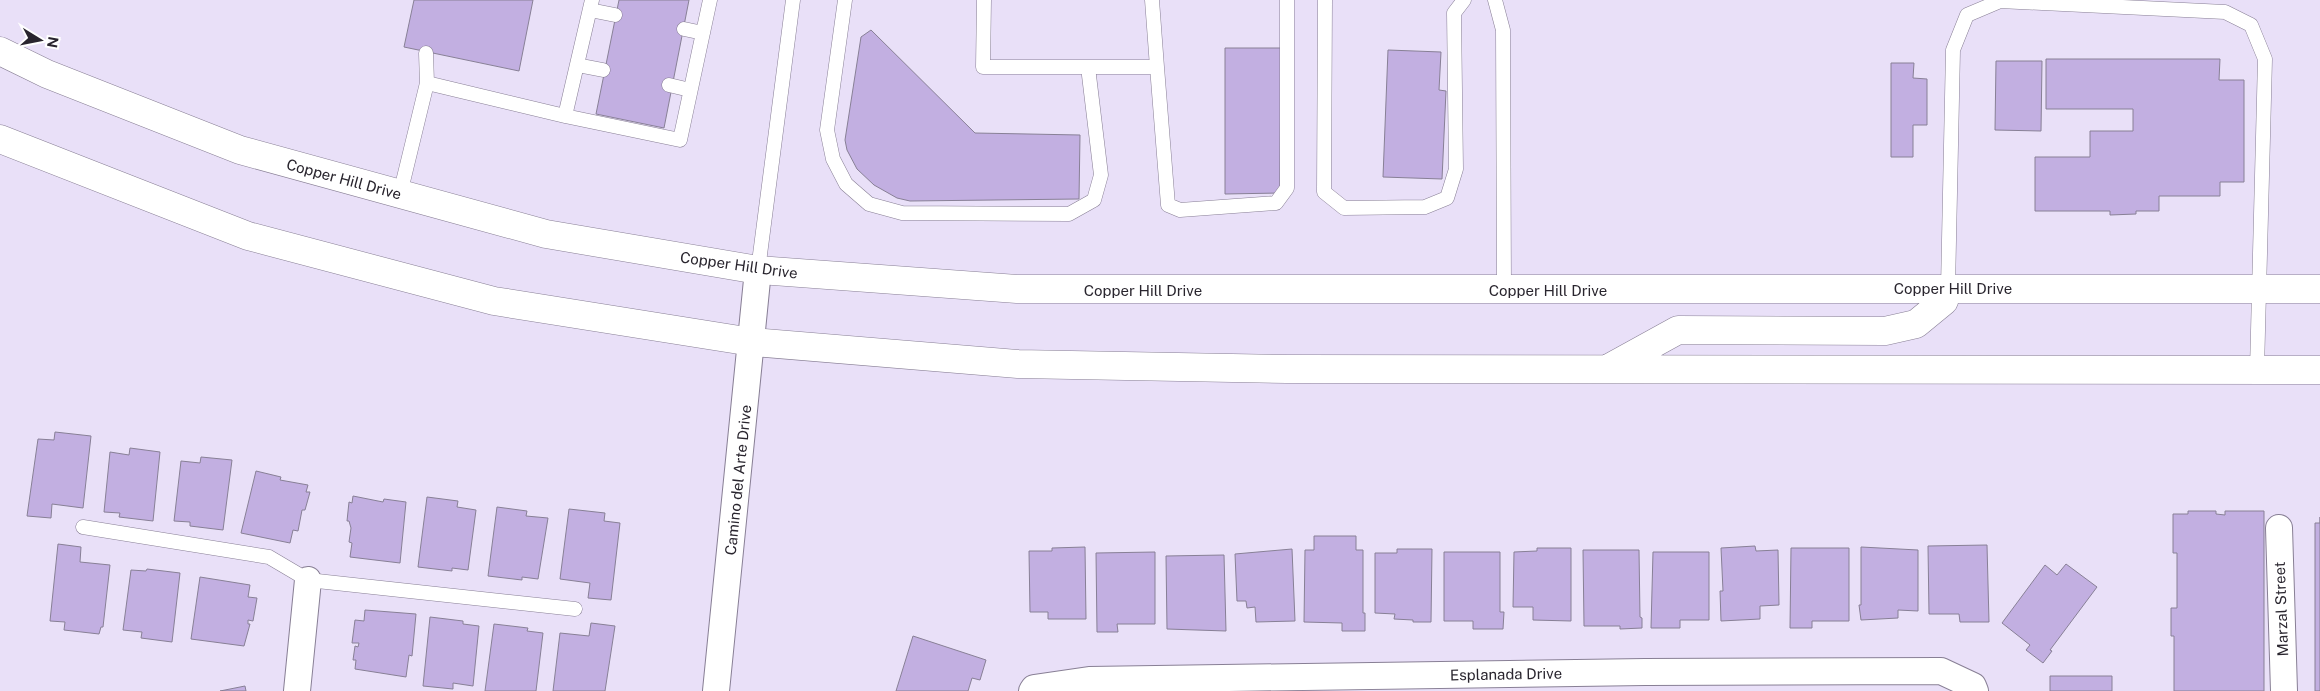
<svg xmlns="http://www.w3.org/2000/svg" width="2320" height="691" viewBox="0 0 2320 691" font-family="'Public Sans',sans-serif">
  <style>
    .building { fill: #c2afe1; stroke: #888096 }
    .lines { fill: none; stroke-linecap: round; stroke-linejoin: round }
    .lane-casing { stroke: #887f95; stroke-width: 15 }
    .street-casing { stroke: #887f95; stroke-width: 28 }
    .secondary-casing { stroke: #887f95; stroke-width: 29 }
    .lane { stroke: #fff; stroke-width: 14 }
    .street { stroke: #fff; stroke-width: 26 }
    .secondary { stroke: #fff; stroke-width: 28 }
    .labels { text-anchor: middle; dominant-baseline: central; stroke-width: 5; stroke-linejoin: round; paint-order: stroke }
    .street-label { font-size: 15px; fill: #29252e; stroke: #fff }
  </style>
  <rect width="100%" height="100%" fill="#e9e0f8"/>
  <path class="building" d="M414,0H533L519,71L404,47Z
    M619,0H689L664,128L596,114Z
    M871,30L975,133L1080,135L1079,199L910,201L897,198L874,185L857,169L847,150L845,140L861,37Z
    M1225,48H1281L1280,193L1225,194Z
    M1388,50L1441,52L1439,90L1446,91L1442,179L1383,177Z
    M2046,59H2220L2219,80H2244V182H2220V196H2159V211H2136V214L2110,215V211H2035V157H2090V131H2133V109H2046Z
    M1996,61H2042L2041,131L1995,130Z
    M1891,63H1914L1913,78L1927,79V125H1913V157H1891Z
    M55,432L91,436L83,508L52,504L51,518L27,516L38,439L54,440Z
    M130,448L160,452L153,521L119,517L120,513L104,512L110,452L129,455Z
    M201,457L232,460L223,530L190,526V522L174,521L181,461L200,463Z
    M256,471L281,477L280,480L308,485L306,492H310L305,510H302L298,531L293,530L290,543L241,533Z
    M353,496L383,502L384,499L406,502L400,563L350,557L352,543L349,542L351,528L349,521H347L349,502L352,503Z
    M427,497L458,501L457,507L476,510L468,570L452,568V571L418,567Z
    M497,507L527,511L526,516L548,518L538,579L522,577V580L488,576Z
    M569,509L605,513L604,521L620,523L611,600L588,598L590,583L560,579Z
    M2188,511H2216V514L2225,515V511H2264V691H2174V636H2171V608H2177V553H2173V514H2188Z
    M2320,517V691H2315V523H2320Z
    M1314,536H1356V550H1363V613H1365V631H1342V623L1304,622L1305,550H1314Z
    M58,544L81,547L80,562L110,565L103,627H101L99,634L64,630L65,622L50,621Z
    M1987,545L1989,622H1960L1959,614H1929L1928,546Z
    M1755,546L1756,551L1778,550L1779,605L1760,606V619L1721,621L1720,591H1723L1721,548Z
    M1085,547L1086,619H1048V612H1030L1029,551H1052V548Z
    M1861,547L1918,550V611L1898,610V618L1861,620L1859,605H1861Z
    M1537,548H1571V621L1533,620V607H1513L1514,552L1537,551Z
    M1791,548H1849V621H1812V628H1790Z
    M1292,549L1295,621L1256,622L1255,607L1247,608L1246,601H1237L1235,554Z
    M1397,549H1432L1431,622H1413V620L1394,619L1395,614L1375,613V553H1397Z
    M1583,550H1639L1640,617L1642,618V628L1620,629V626H1584Z
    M1155,552V624H1117L1118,632H1097L1096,553Z
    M1444,552H1500V612H1504L1503,629H1473V621H1444Z
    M1653,552H1709V620H1680V628H1651Z
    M1224,555L1226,631L1167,629L1166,556Z
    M2066,564L2097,587L2050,650L2052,651L2043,663L2026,650L2030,645L2002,623L2045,565L2057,575Z
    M147,569L180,573L172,642L141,638L142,632L123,630L131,570L146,571Z
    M200,577L250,585L248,597L257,598L253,621L248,620V624H250L244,646L191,639Z
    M365,610L416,614L412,656L409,655L406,677L355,669L356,660H353L355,646L358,647L359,643H352L355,620L364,621Z
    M430,617L463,621V624L479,626L473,686L453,683V689L423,686Z
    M591,623L615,626L605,691H553L560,633L589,636Z
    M494,624L528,628L527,631L543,633L536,691H485Z
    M913,636L986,660L980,680L972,678L968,691H896Z
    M2050,676H2112V691H2050Z
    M245,686L246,691H220Z"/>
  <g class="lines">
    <g class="lane-casing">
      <path id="lane" d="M845,0L827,130L833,159L846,184L869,204L902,213L1069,214L1094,200L1101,175L1088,67
        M984,0L983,67H1157L1152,0
        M1325,0L1324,192L1344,208L1425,207L1447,198L1456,169L1454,13L1464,0
        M1495,0L1503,30L1504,290
        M590,10L615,15
        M684,29L703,33
        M426,53L427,83
        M577,65L603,70
        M1157,67L1168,205L1180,210L1276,203L1287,188V0
        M669,85L690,90
        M565,116L680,140L710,0
        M400,194L427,83L565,116L592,0
        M758,270L793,0
        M1948,288L1953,50L1967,15L2000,1L2225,12L2251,25L2265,59L2257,370
        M83,527L269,557L308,580L575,609"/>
    </g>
    <g class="street-casing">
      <path id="street" d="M2279,528L2284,691
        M297,691L308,580
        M716,691L758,270
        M1032,691L1034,688L1089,680L1645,672L1941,671L1973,686L1975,691"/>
    </g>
    <g class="secondary-casing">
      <path id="secondary" d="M0,51L47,74L240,150L546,234L758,270L1017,289H2320
        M0,139L248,236L494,301L752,342L1018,364L1287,369L2320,370
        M1609,368L1678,330L1885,331L1916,324L1944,301L1948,288"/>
    </g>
    <use href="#lane" class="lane"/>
    <use href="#street" class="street"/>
    <use href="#secondary" class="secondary"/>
  </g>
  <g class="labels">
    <g class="street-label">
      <text transform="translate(344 179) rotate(15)">Copper Hill Drive</text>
      <text transform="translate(739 265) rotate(8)">Copper Hill Drive</text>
      <text x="1953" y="288">Copper Hill Drive</text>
      <text x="1143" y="290">Copper Hill Drive</text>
      <text x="1548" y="290">Copper Hill Drive</text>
      <text transform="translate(738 480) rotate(-84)">Camino del Arte Drive</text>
      <text transform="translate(2281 609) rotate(-92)">Marzal Street</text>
      <text transform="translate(1506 674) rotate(-1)">Esplanada Drive</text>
    </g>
  </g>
  <g transform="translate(40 40) rotate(100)" stroke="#ffffff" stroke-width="4" paint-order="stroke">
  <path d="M0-4L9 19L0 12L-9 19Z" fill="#29252e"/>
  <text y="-8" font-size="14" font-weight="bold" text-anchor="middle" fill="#29252e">N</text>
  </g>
</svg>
